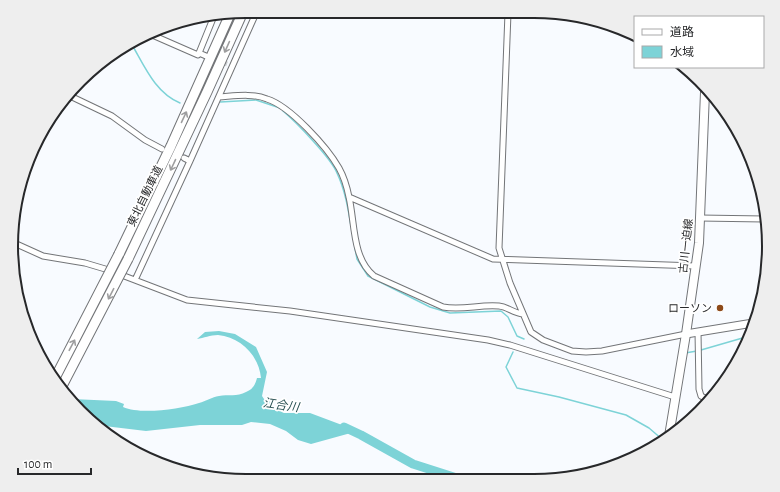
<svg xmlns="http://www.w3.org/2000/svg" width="780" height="492" viewBox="0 0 780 492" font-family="'Alegreya Sans','Noto Sans JP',sans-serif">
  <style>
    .water { fill: #7dd3d7 }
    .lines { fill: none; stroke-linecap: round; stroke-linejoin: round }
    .stream { stroke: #7dd3d7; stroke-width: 1.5 }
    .river { stroke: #7dd3d7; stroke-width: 9 }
    .street-tunnel { stroke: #ced1d4; stroke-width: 5; stroke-dasharray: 5 2.5; stroke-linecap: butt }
    .street-casing { stroke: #737578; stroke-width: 7 }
    .secondary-casing { stroke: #737578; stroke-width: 9 }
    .primary-casing { stroke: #737578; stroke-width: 10 }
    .highway-casing { stroke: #737578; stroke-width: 11 }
    .street { stroke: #fff; stroke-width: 5 }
    .secondary { stroke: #fff; stroke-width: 7 }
    .primary { stroke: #fff; stroke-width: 8 }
    .highway { stroke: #fff; stroke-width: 9 }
    .highway-bridge-casing { stroke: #737578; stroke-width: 11; stroke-linecap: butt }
    .highway-bridge { stroke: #fff; stroke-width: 9 }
    .oneway { stroke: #9e9e9f }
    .poi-dot { fill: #8d4a19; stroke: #fff; stroke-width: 1.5 }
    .labels { text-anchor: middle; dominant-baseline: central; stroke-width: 3.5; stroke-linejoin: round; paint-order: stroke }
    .street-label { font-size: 11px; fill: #27282a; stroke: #fff }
    .poi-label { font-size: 11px; fill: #27282a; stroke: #fff; text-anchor: end }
    .water-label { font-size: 12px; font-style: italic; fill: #254d4f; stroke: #fff }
    .rim { fill: none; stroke: #27282a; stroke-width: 2 }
  </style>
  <rect width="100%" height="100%" fill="#f8fbff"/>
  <path class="water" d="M219,331L235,334L256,347L267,372L262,396L266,402L270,401L273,407L284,413H310L358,431L311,444L298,440L286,431L270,424L251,422L242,425H200L146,431L96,425L72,399L116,401L124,404L123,407C141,415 180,409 199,403C206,401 212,397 219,396C228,394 237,397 246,392C253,389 255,385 257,378H261C259,356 241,337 218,335C210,335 204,338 197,339L205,332Z"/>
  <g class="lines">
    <path class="stream" d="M131,43C144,65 155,93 180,103
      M220,102L256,100L280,108
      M283,111C296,122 331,158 337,173C345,190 348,208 351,226
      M355,248L357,259L368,276L430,307L450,313L501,311L508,317L517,336L524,339
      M701,350L746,337
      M513,352L506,367L517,388L559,397L626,415L649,428L663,440
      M685,353L697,351"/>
    <path class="river" d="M344,427L361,435L413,464L463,480"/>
    <path class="street-tunnel" d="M209,57L227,64"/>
    <g class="street-casing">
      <path id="street" d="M508,13L499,248L510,283L531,332L543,340L572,351L586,352L602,351L686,334
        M150,34L198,55L199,53L206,56
        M199,53L214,16
        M68,95L112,116L145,140L162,149
        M219,97C235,96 252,93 267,99C290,106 327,147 339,168C344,177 347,187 349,197C355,223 352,258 374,276L443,307C462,311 480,304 499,306C508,307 513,313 523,314
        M184,158L190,161
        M349,197L493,259L696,266
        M700,218L767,219
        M12,242L43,256L85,263L112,271
        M119,274L187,300L290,311L488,340L510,345L675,397
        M135,280L190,161L257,11
        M698,332L699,389L701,396L707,399L712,398"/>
    </g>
    <g class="secondary-casing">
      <path id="secondary" d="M686,334L753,323"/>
    </g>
    <g class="primary-casing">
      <path id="primary" d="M669,436L686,334L699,243L705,92"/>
    </g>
    <g class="highway-casing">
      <path id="highway" d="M119,254L171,146L230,14
        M128,259L207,92L243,12"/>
    </g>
    <use href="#street" class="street"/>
    <use href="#secondary" class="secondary"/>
    <use href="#primary" class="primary"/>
    <use href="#highway" class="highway"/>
    <g class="highway-bridge-casing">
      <path id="highway-bridge" d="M54,380L119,254
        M61,388L128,259"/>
    </g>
    <use href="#highway-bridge" class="highway-bridge"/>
  </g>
  <defs><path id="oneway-shaft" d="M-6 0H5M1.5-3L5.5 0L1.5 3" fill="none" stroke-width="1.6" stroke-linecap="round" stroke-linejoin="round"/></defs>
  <g class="oneway">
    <use href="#oneway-shaft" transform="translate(227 47) rotate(114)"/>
    <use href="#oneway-shaft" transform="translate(184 117) rotate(-65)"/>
    <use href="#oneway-shaft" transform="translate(173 165) rotate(115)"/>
    <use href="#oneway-shaft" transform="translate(111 294) rotate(117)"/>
    <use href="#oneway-shaft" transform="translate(72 345) rotate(-62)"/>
  </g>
  <circle class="poi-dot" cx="720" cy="308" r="4"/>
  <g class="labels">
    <g class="street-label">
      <text transform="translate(145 196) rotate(-64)">東北自動車道</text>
      <text transform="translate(686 246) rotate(-84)">古川一迫線</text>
    </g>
    <g class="poi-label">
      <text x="712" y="308">ローソン</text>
    </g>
    <g class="water-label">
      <text transform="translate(281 405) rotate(8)">江合川</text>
    </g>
  </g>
  <path d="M0 0H780V492H0ZM246 18H534A228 228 0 0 1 762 246V246A228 228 0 0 1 534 474H246A228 228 0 0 1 18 246V246A228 228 0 0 1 246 18Z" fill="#eee" fill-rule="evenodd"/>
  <path class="rim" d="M246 18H534A228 228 0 0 1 762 246V246A228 228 0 0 1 534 474H246A228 228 0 0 1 18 246V246A228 228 0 0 1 246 18Z"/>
  <rect x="634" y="16" width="130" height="52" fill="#ffffff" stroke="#a9a9aa"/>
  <rect x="642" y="29" width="20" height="6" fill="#ffffff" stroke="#a9a9aa"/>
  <text x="670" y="36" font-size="12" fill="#27282a">道路</text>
  <rect x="642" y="46" width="20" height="12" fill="#7dd3d7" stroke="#a9a9aa"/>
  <text x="670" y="56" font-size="12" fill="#27282a">水域</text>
  <path d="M18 468v6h73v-6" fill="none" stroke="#27282a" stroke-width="2"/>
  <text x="24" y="468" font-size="12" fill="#27282a" stroke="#ffffff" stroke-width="3" paint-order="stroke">100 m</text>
</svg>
